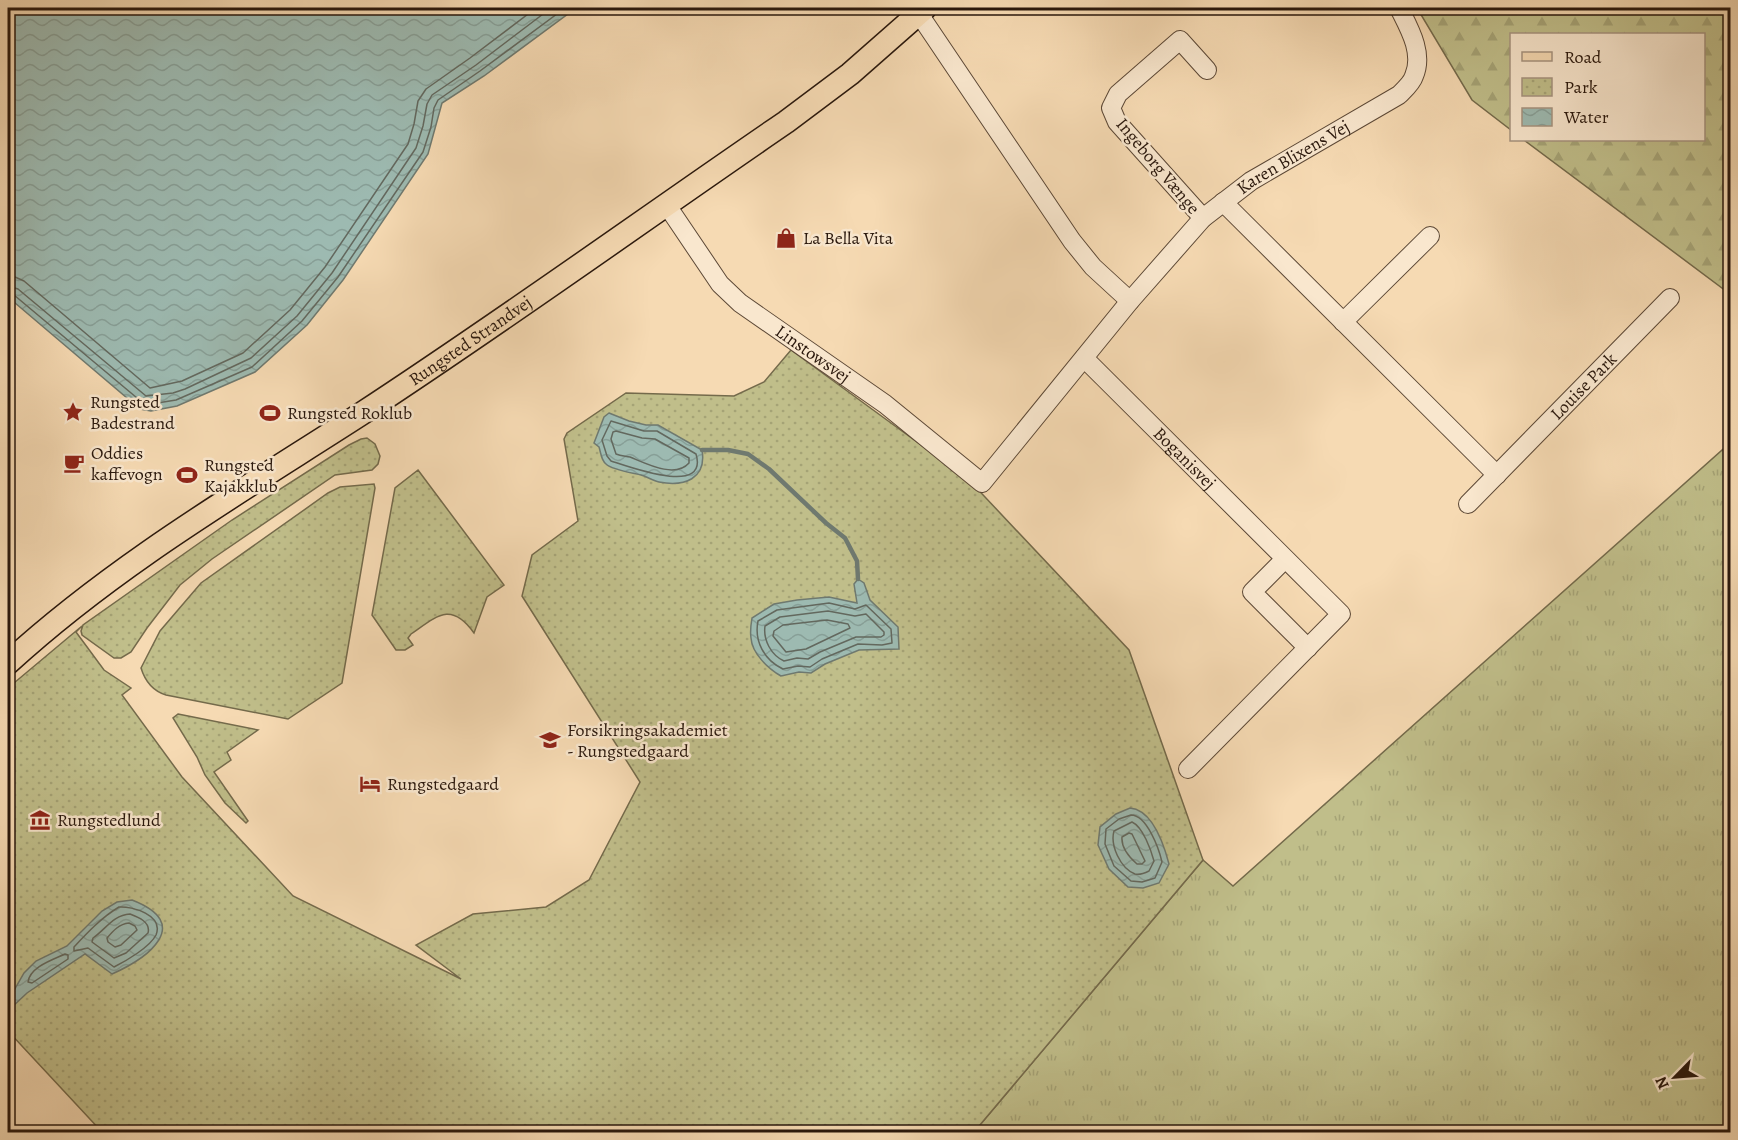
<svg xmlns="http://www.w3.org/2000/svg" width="1738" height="1140" viewBox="0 0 1738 1140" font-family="Alegreya,serif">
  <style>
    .grass { fill: url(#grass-tufts); stroke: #746a4b; stroke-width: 1.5 }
    .forest { fill: url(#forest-firs); stroke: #746a4b; stroke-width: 1.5 }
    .park { fill: url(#park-dots); stroke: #746a4b; stroke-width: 1.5 }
    .water { fill: url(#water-waves); stroke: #6f796f; stroke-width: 1.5 }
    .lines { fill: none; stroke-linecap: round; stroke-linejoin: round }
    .shore { stroke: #63685e; stroke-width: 1.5 }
    .stream { stroke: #6f796f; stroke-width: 4.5 }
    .minor-casing { stroke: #5c4836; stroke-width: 20 }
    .major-casing { stroke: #29170c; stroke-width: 25 }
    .minor { stroke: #f9e7ce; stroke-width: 18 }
    .major { stroke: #f6dab3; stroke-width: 22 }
    .labels { text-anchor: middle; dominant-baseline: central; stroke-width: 5; stroke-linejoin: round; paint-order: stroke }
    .street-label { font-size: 18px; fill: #29170c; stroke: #f9e7ce }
    .poi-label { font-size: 18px; fill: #29170c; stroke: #f9e7ce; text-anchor: start }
  </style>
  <defs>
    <pattern id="grass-tufts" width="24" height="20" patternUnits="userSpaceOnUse" patternTransform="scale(1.5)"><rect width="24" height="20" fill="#c0be8a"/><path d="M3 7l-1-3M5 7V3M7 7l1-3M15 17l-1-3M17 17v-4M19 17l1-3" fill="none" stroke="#a5a376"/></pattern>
    <pattern id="forest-firs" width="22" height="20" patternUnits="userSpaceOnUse" patternTransform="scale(1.5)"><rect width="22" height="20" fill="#c0be8a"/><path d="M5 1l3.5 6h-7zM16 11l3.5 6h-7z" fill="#a5a376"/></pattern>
    <pattern id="park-dots" width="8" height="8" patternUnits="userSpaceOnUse" patternTransform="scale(1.5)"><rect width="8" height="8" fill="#c0be8a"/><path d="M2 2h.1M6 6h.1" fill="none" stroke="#a5a376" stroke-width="1.8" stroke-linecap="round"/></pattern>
    <pattern id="water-waves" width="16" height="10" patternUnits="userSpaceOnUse" patternTransform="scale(1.5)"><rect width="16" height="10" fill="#9dbab1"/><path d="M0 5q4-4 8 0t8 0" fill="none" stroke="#879f97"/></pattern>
  </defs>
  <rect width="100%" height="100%" fill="#f6dab3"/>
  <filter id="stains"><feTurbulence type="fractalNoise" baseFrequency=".00333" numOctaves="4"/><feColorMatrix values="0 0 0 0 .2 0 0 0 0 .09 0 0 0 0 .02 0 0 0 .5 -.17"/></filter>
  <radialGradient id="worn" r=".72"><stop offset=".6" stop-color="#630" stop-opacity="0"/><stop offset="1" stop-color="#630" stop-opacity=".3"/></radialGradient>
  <path class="grass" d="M1730,443V1132H974L1203,860L1233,886Z"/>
  <path class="forest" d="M1417,8H1730V294L1524,140H1704V34H1512L1511,130L1472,100Z"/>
  <path class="park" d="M791,350L969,480L1129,650L1203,860L974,1132H102L8,1031V688L82,626L76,632L104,670L131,688L122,695L182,777L293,896L461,979L416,945L473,914L546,907L589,880L640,782L522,596L532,555L578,521L564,439L567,433L626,393L734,396L764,382Z
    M367,438L375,444L380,456L378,464L372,470L335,475L212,559L180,585L147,628L131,652L121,658H114L82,635L81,631L83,625L232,520L349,445L361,439Z
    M418,470L504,585L487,597L474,633C451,601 437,616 411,634L408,638L413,645L405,650H396L372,615L395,488Z
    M374,484L375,488L342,683L288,719L166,695C153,691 145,681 141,668L160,631L201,583L328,493L340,487Z
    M178,714L258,730L227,752L231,760L214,772L248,821L246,823L225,803L205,775L197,757L173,718Z"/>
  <path class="water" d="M8,8H576L484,76L442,103L428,154L343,280L307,325L255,372L177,406L151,411L140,409L8,297Z
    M609,413L629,421L646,425H658L702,450C707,479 684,487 659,482C653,481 648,477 641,475C633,473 612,470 606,464C601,460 601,453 599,447L594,443L604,417Z
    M858,579L864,583L870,600L898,627L899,649L859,650L825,664L811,673L799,672L781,676C769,669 752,654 751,638C750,632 751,624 752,618L774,604L797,600L829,597L857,603L854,584Z
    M1130,808C1153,810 1164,845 1169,864L1159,883L1143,888L1128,887L1109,869L1098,845L1100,827L1116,814Z
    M132,900C194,924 148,958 112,974L85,954L27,993L12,1007L8,1008V1001L24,973L36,961L67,946L102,911L117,902Z"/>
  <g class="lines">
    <path class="shore" d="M8,277H15L24,281L150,388L182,381L243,353L290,310L325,267L408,144L414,124L418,101L426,89L470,58L536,8
      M8,286L18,289L146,396L173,393L185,389L251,358L297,316L332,273L416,148L423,126L427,104L432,95L476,65L551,8
      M8,293L14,295L143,403L151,404L176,400L252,367L302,321L338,277L423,152L431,127L434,108L438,100L480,71L565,8
      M611,421L644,431H657L696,454C709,497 627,466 611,461L607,456L602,440Z
      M616,431L642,438L655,439L689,458V463C675,479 645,463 630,457C626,456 621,456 616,454L611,439L613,432Z
      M829,603L855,609L866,605L891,629L892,643L882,645L858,644L822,659L810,667L798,666L783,669C764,660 754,641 758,621L777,610Z
      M828,611L855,616L866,614L884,632V635L881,637H856L820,652L808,659L797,658L784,661C771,655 763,640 765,626L780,617Z
      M827,620L848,624L850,628L806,649L786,652L773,636L774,631L783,625Z
      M1131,815C1147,815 1159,849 1162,862L1155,878L1142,882L1131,881L1114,866L1105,844L1106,829L1119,819Z
      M1132,822C1143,827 1151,850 1154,861L1149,871C1145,873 1139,875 1135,874C1120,868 1110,845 1114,831Z
      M1129,833L1132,834L1145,861L1142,864H1137C1129,857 1121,848 1122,837Z
      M119,907C132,906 164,915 156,935C150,947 126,961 114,967L88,948L74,951V947C87,933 102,917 119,907Z
      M130,914C138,917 151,922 148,933L126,953L114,958L92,942L93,938C106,929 113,915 130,914Z
      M129,923L135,926L137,930L121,945L115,947L108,942L107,938C113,931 119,924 129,923Z
      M65,954L68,955V959L32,983L28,982C30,967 52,960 65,954Z"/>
    <path class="stream" d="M702,450H728L748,454L769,469L826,523L845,538L857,561L858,579"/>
    <g class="minor-casing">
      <g id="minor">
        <path d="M919,14L1072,241L1093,267L1130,301"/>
        <path d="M1223,202L1497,475"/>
        <path id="s1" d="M666,204L720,284L740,303L885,404L982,483L1130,301L1203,218L1251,181L1399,95C1404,90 1412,83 1414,76C1424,53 1409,28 1399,8"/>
        <path d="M1203,218L1117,122L1111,108L1118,94L1180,40L1207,70"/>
        <path d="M1343,322L1430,236"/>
        <path id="s2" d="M1084,358L1341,614L1188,769"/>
        <path id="s3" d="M1468,504L1670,298"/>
        <path d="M1285,559L1252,592L1308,648"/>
      </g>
    </g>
    <g class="major-casing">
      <g id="major">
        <path id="s4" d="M8,663C115,565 240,492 361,414C505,320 644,219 786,122L850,74L925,8"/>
      </g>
    </g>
    <use href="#minor" class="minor"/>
    <use href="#major" class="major"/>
  </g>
  <defs>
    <g id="shop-bare" transform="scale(1.62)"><path d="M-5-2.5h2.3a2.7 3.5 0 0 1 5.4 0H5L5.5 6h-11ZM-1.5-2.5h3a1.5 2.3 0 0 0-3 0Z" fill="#8f2418" stroke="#f9e7ce" stroke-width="2.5" paint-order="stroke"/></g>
    <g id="sight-bare" transform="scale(1.62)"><path d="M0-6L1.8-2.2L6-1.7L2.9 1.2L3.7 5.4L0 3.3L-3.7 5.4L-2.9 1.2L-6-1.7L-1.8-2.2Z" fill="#8f2418" stroke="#f9e7ce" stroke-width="2.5" paint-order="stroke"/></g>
    <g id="stadium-bare" transform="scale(1.62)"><path d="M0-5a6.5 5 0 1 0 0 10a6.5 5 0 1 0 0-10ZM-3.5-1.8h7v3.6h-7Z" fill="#8f2418" stroke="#f9e7ce" stroke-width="2.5" paint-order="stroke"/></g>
    <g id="cafe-bare" transform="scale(1.62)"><path d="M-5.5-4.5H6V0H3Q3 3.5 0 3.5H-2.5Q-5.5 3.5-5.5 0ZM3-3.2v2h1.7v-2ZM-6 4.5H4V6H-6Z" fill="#8f2418" stroke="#f9e7ce" stroke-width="2.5" paint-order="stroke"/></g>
    <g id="school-bare" transform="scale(1.62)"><path d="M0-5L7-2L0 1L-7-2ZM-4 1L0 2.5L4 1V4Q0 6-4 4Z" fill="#8f2418" stroke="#f9e7ce" stroke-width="2.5" paint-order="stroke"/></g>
    <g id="hotel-bare" transform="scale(1.62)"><path d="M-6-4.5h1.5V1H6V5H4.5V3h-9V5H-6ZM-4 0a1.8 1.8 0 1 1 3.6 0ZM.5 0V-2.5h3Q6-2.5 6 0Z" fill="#8f2418" stroke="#f9e7ce" stroke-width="2.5" paint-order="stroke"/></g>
    <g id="museum-bare" transform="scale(1.62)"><path d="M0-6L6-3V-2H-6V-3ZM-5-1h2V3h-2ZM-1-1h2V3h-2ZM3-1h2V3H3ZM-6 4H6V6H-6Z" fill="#8f2418" stroke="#f9e7ce" stroke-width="2.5" paint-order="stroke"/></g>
  </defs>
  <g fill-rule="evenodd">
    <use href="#shop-bare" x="786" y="238"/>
    <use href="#sight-bare" x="73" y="412"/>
    <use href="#stadium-bare" x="270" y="413"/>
    <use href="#cafe-bare" x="74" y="463"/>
    <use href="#stadium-bare" x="187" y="475"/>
    <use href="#school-bare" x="550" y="740"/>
    <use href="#hotel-bare" x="370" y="784"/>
    <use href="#museum-bare" x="40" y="820"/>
  </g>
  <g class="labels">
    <g class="street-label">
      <text stroke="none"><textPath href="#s1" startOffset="880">Karen Blixens Vej</textPath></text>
      <text transform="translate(1158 166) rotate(50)">Ingeborg Vænge</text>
      <text stroke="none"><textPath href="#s4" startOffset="564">Rungsted Strandvej</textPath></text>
      <text stroke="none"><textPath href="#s1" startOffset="213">Linstowsvej</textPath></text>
      <text stroke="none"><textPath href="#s3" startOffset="165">Louise Park</textPath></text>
      <text stroke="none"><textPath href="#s2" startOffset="142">Boganisvej</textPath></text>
    </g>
    <g class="poi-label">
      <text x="803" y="238">La Bella Vita</text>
      <text x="90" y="402">Rungsted<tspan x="90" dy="21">Badestrand</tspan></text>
      <text x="287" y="413">Rungsted Roklub</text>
      <text x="91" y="453">Oddies<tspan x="91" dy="21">kaffevogn</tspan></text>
      <text x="204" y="465">Rungsted<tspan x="204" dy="21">Kajakklub</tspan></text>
      <text x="567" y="730">Forsikringsakademiet<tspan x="567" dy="21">- Rungstedgaard</tspan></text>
      <text x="387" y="784">Rungstedgaard</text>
      <text x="57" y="820">Rungstedlund</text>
    </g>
  </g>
  <rect width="1738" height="1140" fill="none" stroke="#f6dab3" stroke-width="30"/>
  <rect x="9" y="9" width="1720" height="1122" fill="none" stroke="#29170c" stroke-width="3"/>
  <rect x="15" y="15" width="1708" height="1110" fill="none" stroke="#29170c" stroke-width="1.5"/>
  <rect x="1510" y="33" width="195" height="108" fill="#f9e7ce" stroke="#a69480" stroke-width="1.5"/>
  <rect x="1522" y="52" width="30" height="9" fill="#f6dab3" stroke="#a69480" stroke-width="1.5"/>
  <text x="1564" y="63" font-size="18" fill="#29170c">Road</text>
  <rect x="1522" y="78" width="30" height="18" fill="url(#park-dots)" stroke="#a69480" stroke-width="1.5"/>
  <text x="1564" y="93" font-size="18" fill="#29170c">Park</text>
  <rect x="1522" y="108" width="30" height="18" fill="url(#water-waves)" stroke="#a69480" stroke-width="1.5"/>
  <text x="1564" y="123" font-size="18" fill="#29170c">Water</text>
  <g transform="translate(1675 1077) rotate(245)" stroke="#f9e7ce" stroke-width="4.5" paint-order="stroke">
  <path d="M0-4.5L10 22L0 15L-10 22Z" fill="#29170c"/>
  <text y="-9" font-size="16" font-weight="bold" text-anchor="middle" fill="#29170c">N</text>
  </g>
  <rect width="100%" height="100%" filter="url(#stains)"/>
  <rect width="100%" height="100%" fill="url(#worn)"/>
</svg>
